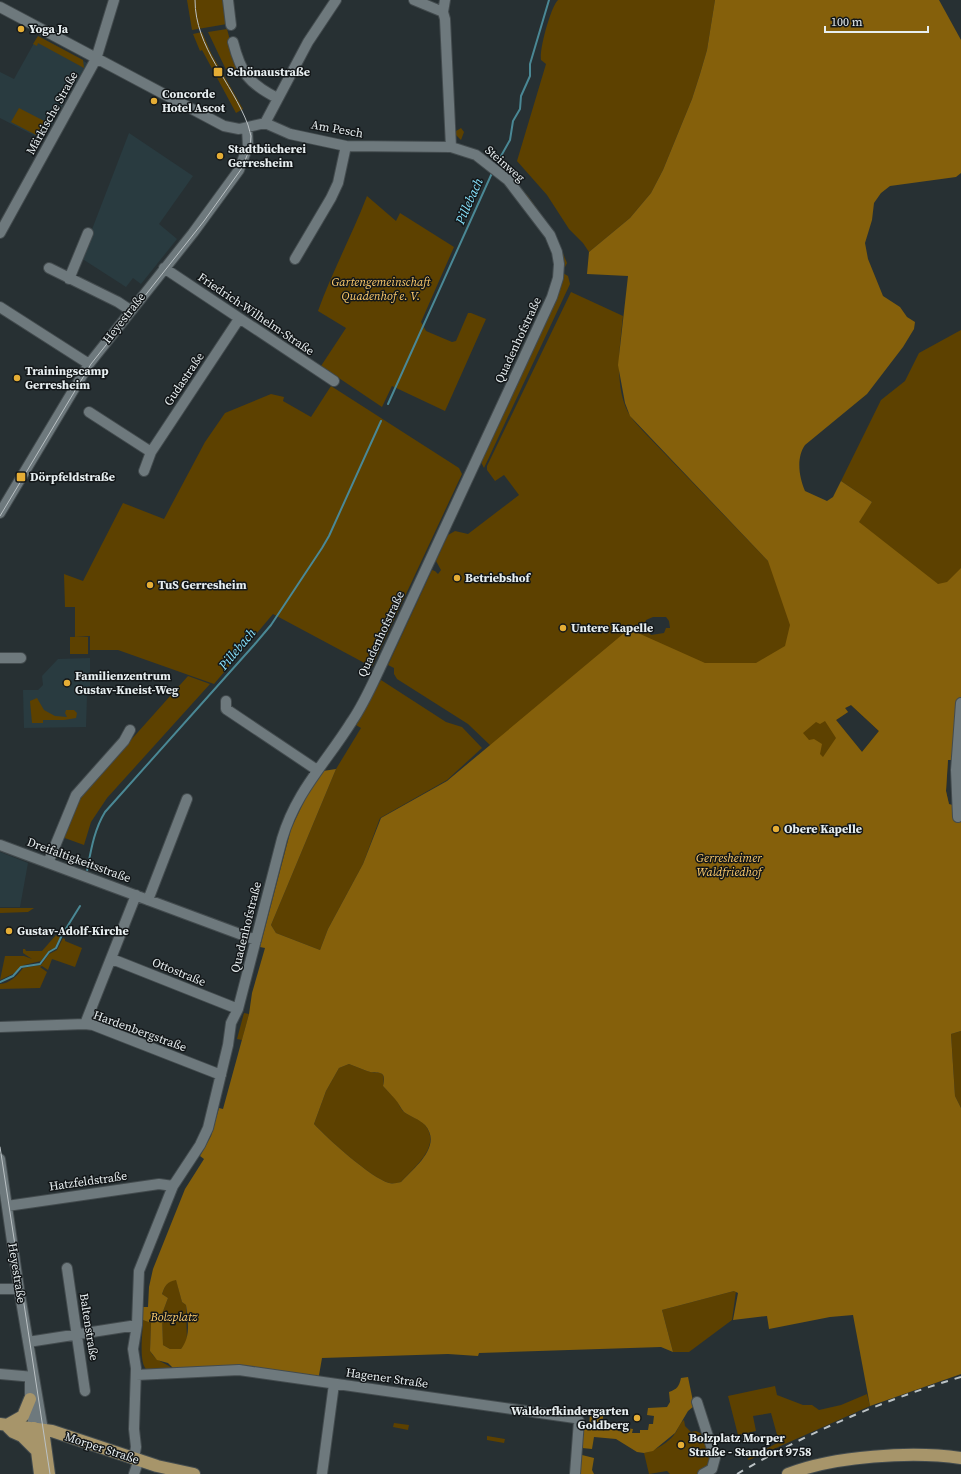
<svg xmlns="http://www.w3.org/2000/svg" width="961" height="1474" viewBox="0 0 961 1474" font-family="'Source Serif 4',serif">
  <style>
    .built { fill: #293b40 }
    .green { fill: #5d4100; fill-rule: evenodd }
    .forest { fill: #85600b; fill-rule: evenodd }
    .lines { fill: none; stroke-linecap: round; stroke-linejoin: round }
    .stream { stroke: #4a8895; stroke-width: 2 }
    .minor-casing { stroke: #434b4e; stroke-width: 12 }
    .major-casing { stroke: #434b4e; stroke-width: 14 }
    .minor { stroke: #6e797d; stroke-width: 10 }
    .major { stroke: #a7956a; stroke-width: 12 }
    .tram { stroke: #bbc2c5; stroke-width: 1 }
    .rail { stroke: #bbc2c5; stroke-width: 2; stroke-dasharray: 7 7; stroke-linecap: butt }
    .poi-dot { fill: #e5ad35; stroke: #131719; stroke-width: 1.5 }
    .labels { text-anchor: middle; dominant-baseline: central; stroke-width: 3; stroke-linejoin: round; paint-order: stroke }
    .poi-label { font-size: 12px; font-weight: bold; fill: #e7eef0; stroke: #131719; text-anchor: start }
    .street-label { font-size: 12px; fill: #e7eef0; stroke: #131719 }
    .park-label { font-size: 12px; font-style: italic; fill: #fdcb6c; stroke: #131719 }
    .water-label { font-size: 13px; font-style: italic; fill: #88e3fe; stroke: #131719 }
  </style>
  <rect width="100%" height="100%" fill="#273033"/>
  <path class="built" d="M38,36L87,63L43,140L0,118V72L14,79Z
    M129,133L193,176L159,224L177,239L141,284L133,278L126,287L81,258Z
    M90,658V695L87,696L86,727L24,728L23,690H38L43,685L42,676L58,659Z
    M0,852L28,863L20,907H0Z"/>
  <path class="green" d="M187,0H225L223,8L227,24L192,30Z
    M558,0H715L707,50L700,74L692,99L663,170L651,193L630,218L589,252L583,243L569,229L547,195L517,161L546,64L541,60C539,50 551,6 558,0Z
    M227,29L238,70L229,76L208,32Z
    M202,32L211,53L243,109L236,113L202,50L200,51L193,34Z
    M38,36L83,60L84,68L38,43L37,46L33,44Z
    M19,108L48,123L40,137L11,122Z
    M461,128L464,132L461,140L455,134L456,131Z
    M513,180L528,196L555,234L567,263L565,267H563Z
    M367,196L396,221L400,213L454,247L421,322L426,331L452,342L456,341L468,313H471L486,319L445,411L392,386L382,407L321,366L346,328L318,311C332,272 352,235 367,196Z
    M563,273L568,276L570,284L484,468L481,462Z
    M571,292L623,316C620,345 613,391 631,417C634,422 639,426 643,431L768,561L780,565L797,582L819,584L878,615L872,666L875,692L888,725L861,758L863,772L901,807L919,806L926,789L930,762L940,723L933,670L935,653L947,634V599L858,522L872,502L841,481L881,400L905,381L919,353L961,330V572C959,591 951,629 961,644V1017L937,1019L927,1017L873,985H864L862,978L618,1037L576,1068L551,1069L522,1053L498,1005L514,966L529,918L547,885L589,843C586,817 588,805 567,786L535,788L468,724L397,679L394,674V668L388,665L432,570L435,571L438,574L441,570L436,561L448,535L455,531L468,534L519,495L504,475L495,481L487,470V466ZM653,617H666L669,621L670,628H666L664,633L651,635L648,631H644L646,620ZM851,705L879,731L862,752L836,720L848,712L845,708ZM948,759L955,760L956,806L949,805L946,791Z
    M331,386L459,468L462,474L372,667L273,614L214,684L118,650H90V636L75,637V607H65L64,574L83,581L123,503L164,519L205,442L225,413L271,394L284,397L283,401L311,417Z
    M70,637H88V654H70Z
    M188,676L210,684L107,798L91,822L84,845L62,837L80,797Z
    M381,680L446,722L462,727L482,748L447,780L380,818L363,864L328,929L320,950L276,933L271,925L336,769L361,728L356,725Z
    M37,698L44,710L55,716L67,717L65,713L66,710H74L77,713L76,718L64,720H43V723H32L30,701Z
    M0,908H34L28,912L0,913Z
    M56,935L60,937L55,948L50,950L41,961L24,965L13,974L0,980L5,956H24L32,959L23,953V949H25L26,951H42Z
    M63,938L65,939V941L82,948L75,967L52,959L48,970L42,966L40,967L47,972L40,988L0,989V984C9,984 18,975 23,968L41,965L49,954L57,950Z
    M244,1013L249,1014L242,1040L237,1039Z
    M961,1031V1108L955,1096L951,1034Z
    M349,1064C355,1066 361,1069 367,1071C379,1075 386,1068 383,1086C387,1090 391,1095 396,1099C399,1104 400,1108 404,1112C411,1117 420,1119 425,1125C442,1146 414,1167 401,1182C398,1183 393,1184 389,1183C371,1178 327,1138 314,1124L326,1091L339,1068Z
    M176,1279L182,1302L186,1305L187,1342L181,1349H170L163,1345L162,1314L168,1298L162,1294C165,1285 167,1282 176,1279Z
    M734,1291H736L732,1320L689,1352H673L662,1310Z
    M143,1320L151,1323L150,1351C156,1362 167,1363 176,1371L147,1370C138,1363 143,1332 143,1320Z
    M775,1386L777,1395L803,1405H812L819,1410L841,1405L867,1394L870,1406L749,1460L747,1459L779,1442L771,1413L753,1416L756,1431L738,1435L728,1396Z
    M684,1420L685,1426L691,1432L696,1431L704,1435L712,1461L702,1473L698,1474H670L667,1471L649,1474L644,1453C655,1451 670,1442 676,1432C679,1427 679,1424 684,1420Z
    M394,1423L409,1425L408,1430L393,1427Z
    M487,1436L505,1439L504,1443L487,1440Z"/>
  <path class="forest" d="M715,0H939L961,40V173L956,177L890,186L881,193L874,203L872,220L865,243L868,259L883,296L900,307L907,317L915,322L914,329L903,347L867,394L805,445C796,458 799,477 805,491L827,501L833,497L841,481L872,502L859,522L938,584L947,582L961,568V1031L951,1034L955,1096L961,1108V1374L870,1406L853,1315L830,1317L769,1329L767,1316L733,1320L738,1293L734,1291L662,1310L673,1352L661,1347L479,1353L478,1356L448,1354L322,1358L318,1381L260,1372L176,1371L168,1363L157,1360L150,1351L151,1323L143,1320V1307H148L149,1287L153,1269L185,1189L204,1159L200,1156L211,1136L219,1108L223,1109L249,1014L252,993L265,948L260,947L291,829L307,795L323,771L336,769L271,925L276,933L320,950L328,929L363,864L381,818L447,781L629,629L705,663H756L785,646L790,625L768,561L630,416L625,403L618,365L628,276L587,274L589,252L630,218L651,193L663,170L692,99L700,74L707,50ZM851,705L879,731L862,752L836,720L848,712L845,708ZM825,721L836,738L823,757L820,754L822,744L814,739L809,740L803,733L816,722L820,724ZM948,760H955L956,806L949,804L946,791ZM349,1064C355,1066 361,1069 367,1071C378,1075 387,1068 383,1086C387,1090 391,1095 395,1099C399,1103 400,1108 404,1112C411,1117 419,1119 425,1125C443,1146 414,1168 401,1182C397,1183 392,1184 389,1183C371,1178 327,1138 314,1124L326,1091L339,1068ZM176,1280L182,1302L186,1305C188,1320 191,1337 181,1349H170L163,1345L162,1314L168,1298L162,1294C165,1285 167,1282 176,1280Z
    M688,1377L694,1406L688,1411L675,1433L653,1451L644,1453L637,1452L616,1439L594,1437L592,1449L582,1448L584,1427H589L590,1412H603V1421L607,1422V1426L618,1427V1431L625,1432L626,1428L633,1429L632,1433H640V1430H648L649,1424H653L654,1416L647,1415L648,1408L667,1407L670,1402L669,1392C677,1389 679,1387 681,1378Z
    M582,1455L594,1458L592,1470L594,1474H580Z"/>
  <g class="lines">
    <path class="stream" d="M496,165L510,140L513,121L520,109L521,96L530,76V64L549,0
      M388,404L492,173
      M87,871C91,850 94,830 105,812L254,645L271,625L322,548L329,536L381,421
      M0,982L13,976L21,967L40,964L49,952L56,948L62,935L80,906"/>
    <g class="minor-casing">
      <path id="minor" d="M228,0L231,25
        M414,0L443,12
        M445,0L443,12L445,19L451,147
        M0,7L224,126L239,129L265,123L290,134L346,146L451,147L476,155L508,180L550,235L557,252L559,264L558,278L552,297L379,670C371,687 363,705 352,721C326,763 296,791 282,839L238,1009L231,1023L228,1045L208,1128L200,1145L173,1186L139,1271L137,1325L133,1349L136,1368
        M233,42C241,73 248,83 277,98
        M265,123L308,42L336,0
        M0,233L96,59L114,0
        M295,259L331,198L338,183L346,146
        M49,268L118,302L130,310
        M164,268L334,381
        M69,279L88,233
        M0,307L89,364
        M89,412L151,452
        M144,471L151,452L239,319
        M0,513L89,364L193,233L239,170L248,146L247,128
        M0,658H21
        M226,701V709L317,770
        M958,817L956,770L961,703
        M0,845L256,940
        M48,863L76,795L124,741L130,730
        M148,900L187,799
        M112,959L238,1009
        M85,1024L136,895
        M0,1027L85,1024L93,1025L221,1075
        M0,1159L19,1289L43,1430
        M7,1206L159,1184L173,1186
        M67,1268L85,1391
        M0,1289H19
        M28,1342L137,1325
        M0,1374L34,1377
        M136,1375L239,1370L575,1418L579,1421L575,1474
        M30,1378V1399L34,1428
        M697,1402L715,1458L712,1469L703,1474
        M134,1458L136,1447L134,1429L136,1369
        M134,1474L139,1459
        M322,1474L334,1384"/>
    </g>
    <g class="major-casing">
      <path id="major" d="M0,1424L52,1431L157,1466L194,1474
        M7,1425L23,1416L30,1399
        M8,1427L13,1432L22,1436L37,1451
        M34,1428L40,1474
        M43,1430L49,1474
        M788,1474C834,1456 912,1451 961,1458"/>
    </g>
    <use href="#minor" class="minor"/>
    <use href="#major" class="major"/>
    <path class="tram" d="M0,516L91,364L204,221L242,168L250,148L251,136L248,125C232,82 195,48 195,0
      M0,1147L50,1474"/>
    <path class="rail" d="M737,1474C807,1433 883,1400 961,1377"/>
  </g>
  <g class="poi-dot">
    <circle cx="21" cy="29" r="4"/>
    <rect x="213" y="67" width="10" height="10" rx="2"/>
    <circle cx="154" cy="101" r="4"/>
    <circle cx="220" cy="156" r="4"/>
    <circle cx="17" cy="378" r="4"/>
    <rect x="16" y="472" width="10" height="10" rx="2"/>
    <circle cx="457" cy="578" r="4"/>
    <circle cx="150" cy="585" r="4"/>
    <circle cx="563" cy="628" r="4"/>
    <circle cx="67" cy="683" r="4"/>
    <circle cx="776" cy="829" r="4"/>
    <circle cx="9" cy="931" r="4"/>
    <circle cx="637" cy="1418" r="4"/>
    <circle cx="681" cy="1445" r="4"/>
  </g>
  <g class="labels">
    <g class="poi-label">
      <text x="29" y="29">Yoga Ja</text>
      <text x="227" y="72">Schönaustraße</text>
      <text x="162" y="94">Concorde<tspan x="162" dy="14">Hotel Ascot</tspan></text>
      <text x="228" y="149">Stadtbücherei<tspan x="228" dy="14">Gerresheim</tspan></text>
      <text x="25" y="371">Trainingscamp<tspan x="25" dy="14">Gerresheim</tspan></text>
      <text x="30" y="477">Dörpfeldstraße</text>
      <text x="465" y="578">Betriebshof</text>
      <text x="158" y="585">TuS Gerresheim</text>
      <text x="571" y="628">Untere Kapelle</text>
      <text x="75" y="676">Familienzentrum<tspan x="75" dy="14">Gustav-Kneist-Weg</tspan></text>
      <text x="784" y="829">Obere Kapelle</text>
      <text x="17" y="931">Gustav-Adolf-Kirche</text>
      <text x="629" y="1411" text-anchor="end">Waldorfkindergarten<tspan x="629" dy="14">Goldberg</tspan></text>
      <text x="689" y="1438">Bolzplatz Morper<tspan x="689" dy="14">Straße - Standort 9758</tspan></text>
    </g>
    <g class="street-label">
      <text transform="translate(52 113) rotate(-61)">Märkische Straße</text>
      <text transform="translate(337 129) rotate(10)">Am Pesch</text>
      <text transform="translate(505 164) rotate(41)">Steinweg</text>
      <text transform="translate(256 314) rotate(34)">Friedrich-Wilhelm-Straße</text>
      <text transform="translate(124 318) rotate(-52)">Heyestraße</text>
      <text transform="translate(518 340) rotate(-65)">Quadenhofstraße</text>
      <text transform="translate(184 379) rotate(-56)">Gudastraße</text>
      <text transform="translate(381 634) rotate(-65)">Quadenhofstraße</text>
      <text transform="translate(79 860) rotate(20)">Dreifaltigkeitsstraße</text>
      <text transform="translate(246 927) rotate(-76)">Quadenhofstraße</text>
      <text transform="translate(179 972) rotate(22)">Ottostraße</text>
      <text transform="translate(140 1031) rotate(20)">Hardenbergstraße</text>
      <text transform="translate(88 1181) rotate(-8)">Hatzfeldstraße</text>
      <text transform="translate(17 1273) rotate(81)">Heyestraße</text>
      <text transform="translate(89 1327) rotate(81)">Baltenstraße</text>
      <text transform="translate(387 1378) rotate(8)">Hagener Straße</text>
      <text transform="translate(102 1448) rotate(18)">Morper Straße</text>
    </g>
    <g class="park-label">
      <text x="381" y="282">Gartengemeinschaft<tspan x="381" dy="14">Quadenhof e. V.</tspan></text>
      <text x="729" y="858">Gerresheimer<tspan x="729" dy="14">Waldfriedhof</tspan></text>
      <text x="174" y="1317">Bolzplatz</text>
    </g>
    <g class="water-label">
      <text transform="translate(469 201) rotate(-66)">Pillebach</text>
      <text transform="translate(237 649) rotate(-50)">Pillebach</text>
    </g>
  </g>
  <path d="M825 26v6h103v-6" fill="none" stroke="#e7eef0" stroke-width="2"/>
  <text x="831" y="26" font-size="12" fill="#e7eef0" stroke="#131719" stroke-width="3" paint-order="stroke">100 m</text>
</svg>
